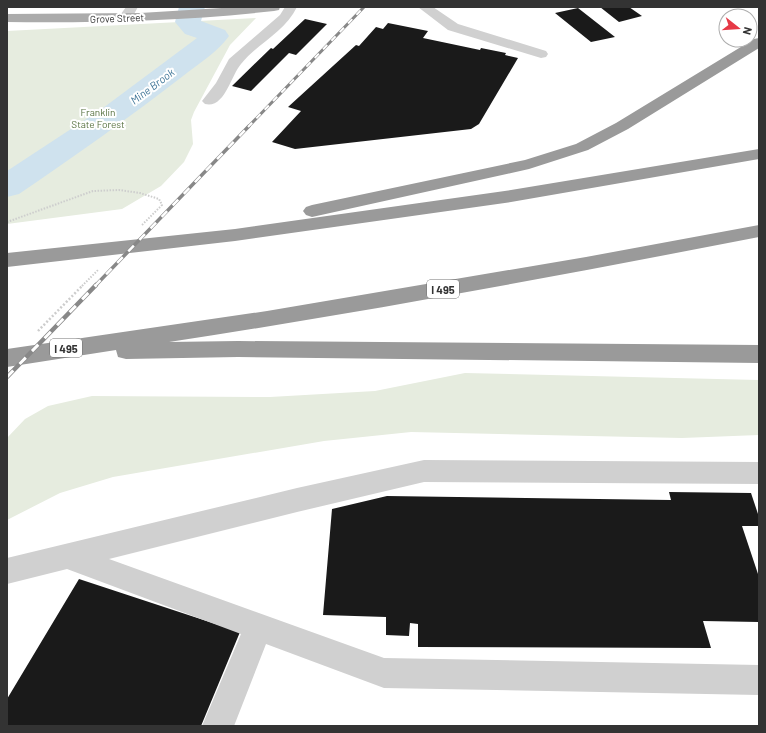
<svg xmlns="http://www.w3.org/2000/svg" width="766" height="733" viewBox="0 0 766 733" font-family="Barlow,sans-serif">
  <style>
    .green { fill: #e6ecdf }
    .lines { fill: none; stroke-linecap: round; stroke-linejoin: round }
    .river { fill: #cfe2ee; fill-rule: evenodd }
    .building { fill: #1a1a1a }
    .path-far1 { stroke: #cdcdcd; stroke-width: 2; stroke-dasharray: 1.5 1.5; stroke-linecap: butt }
    .path { stroke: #cdcdcd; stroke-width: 2.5; stroke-dasharray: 2 2; stroke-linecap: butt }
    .minor { fill: #d0d0d0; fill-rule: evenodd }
    .major { fill: #ababab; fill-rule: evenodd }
    .highway { fill: #9a9a9a; fill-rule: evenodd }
    .rail-far2-casing { stroke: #888; stroke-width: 3 }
    .rail-far1-casing { stroke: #888; stroke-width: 3.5 }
    .rail-casing { stroke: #888; stroke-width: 4.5 }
    .rail-far2 { stroke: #fff; stroke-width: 2; stroke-dasharray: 6; stroke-linecap: butt }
    .rail-far1 { stroke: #fff; stroke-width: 2.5; stroke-dasharray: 8; stroke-linecap: butt }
    .rail { stroke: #fff; stroke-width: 3; stroke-dasharray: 9; stroke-linecap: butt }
    .labels { text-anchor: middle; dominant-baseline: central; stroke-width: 4; stroke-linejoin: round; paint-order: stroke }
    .far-street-label { font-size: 10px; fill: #333; stroke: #fff }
    .far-park-label { font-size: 10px; fill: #56703f; stroke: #fff }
    .far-water-label { font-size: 11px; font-style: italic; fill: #3f7597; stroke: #fff }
    .shield { fill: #fff; stroke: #707070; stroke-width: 1 }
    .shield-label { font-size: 11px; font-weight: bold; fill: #333 }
  </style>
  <rect width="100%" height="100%" fill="#fff"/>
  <path class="green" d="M256,18L230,45L194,112L191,120L193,144L184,162L161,186L122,209L7,224V31Z
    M465,373L759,380V435L682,438L411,432L324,441L113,477L60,493L7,520V438L25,419L48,406L92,396L270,397L375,391Z"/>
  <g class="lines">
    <path class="river" d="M179,7H205L201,21L225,30L229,36C218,52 198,64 183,76C130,117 75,156 19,194L7,197V171L103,108L197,38L185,34L175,22Z"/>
  </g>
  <path class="building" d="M600,7H629L642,16L619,22Z
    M578,8L615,37L591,42L555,13Z
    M305,19L327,24L296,55L289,53L251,91L232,86L271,48L273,49Z
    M388,23L428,31L423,38L480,50L481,48L506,53L505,55L518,58L479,124L471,129L295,149L272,142L301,111L288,107L356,45L359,46L376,27L383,29Z
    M669,492L751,493L759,517V526H742L759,577V622L703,621L711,648L418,647V624L410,623L409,636L386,635V617L323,615L332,509L387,496L671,500Z
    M79,579L240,632L201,726H7V699Z"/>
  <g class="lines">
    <path class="path-far1" d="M7,222L93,191L119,190L140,193L159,199L162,205L141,226
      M82,286L99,269"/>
    <path class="path" d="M38,331L83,285"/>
    <path class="minor" d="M126,7H138L130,21H120L118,18Z
      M285,7H297C285,32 258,43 241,64C231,75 225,109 205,104L202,101L216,83L229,59L280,15Z
      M418,7H433L458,24L546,51L548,54L546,57L541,58L448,30Z
      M424,460L759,462V484L424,482L297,512L109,559L384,658L759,665V695L384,688L266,644L234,726H202L241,634L67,569L7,584V558L297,488Z"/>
    <path class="major" d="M238,7H280L279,10L274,11C185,21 96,23 7,22V14L140,13Z"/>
    <path class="highway" d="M759,38V48L628,129L588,150L529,169L312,217L306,215L303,211L306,207L312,205L525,160L576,144L616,123L754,39Z
      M759,149V159L511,202L235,241L7,267V253L235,229L511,190Z
      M759,225V237C563,275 367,312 169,342L238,341L759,345V363L238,357L126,359L118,357L116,350L7,367V349L267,311L586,257Z"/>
    <g class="rail-far2-casing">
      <path id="rail-far2" d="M248,127L364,7"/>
    </g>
    <g class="rail-far1-casing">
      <path id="rail-far1" d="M95,286L249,126"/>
    </g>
    <g class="rail-casing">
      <path id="rail" d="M7,377L96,285"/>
    </g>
    <use href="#rail-far2" class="rail-far2"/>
    <use href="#rail-far1" class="rail-far1"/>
    <use href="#rail" class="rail"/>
  </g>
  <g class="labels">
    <g class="far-street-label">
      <text transform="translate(117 18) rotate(-2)">Grove Street</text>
    </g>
    <g class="far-park-label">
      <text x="98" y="112">Franklin<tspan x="98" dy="12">State Forest</tspan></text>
    </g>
    <g class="far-water-label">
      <text transform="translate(152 86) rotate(-37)">Mine Brook</text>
    </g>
    <g class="shield">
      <rect x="427" y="280" width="32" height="18" rx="3"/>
      <rect x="50" y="339" width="32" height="18" rx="3"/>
    </g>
    <g class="shield-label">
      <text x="443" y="289">I 495</text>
      <text x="66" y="348">I 495</text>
    </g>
  </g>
  <rect width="766" height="733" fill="none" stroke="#333333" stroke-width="16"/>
  <g transform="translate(738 28) rotate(107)"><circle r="19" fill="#ffffff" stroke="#adadad"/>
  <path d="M0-3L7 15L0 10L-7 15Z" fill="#e63946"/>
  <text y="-6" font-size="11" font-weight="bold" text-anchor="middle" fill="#333333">N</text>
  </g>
</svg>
